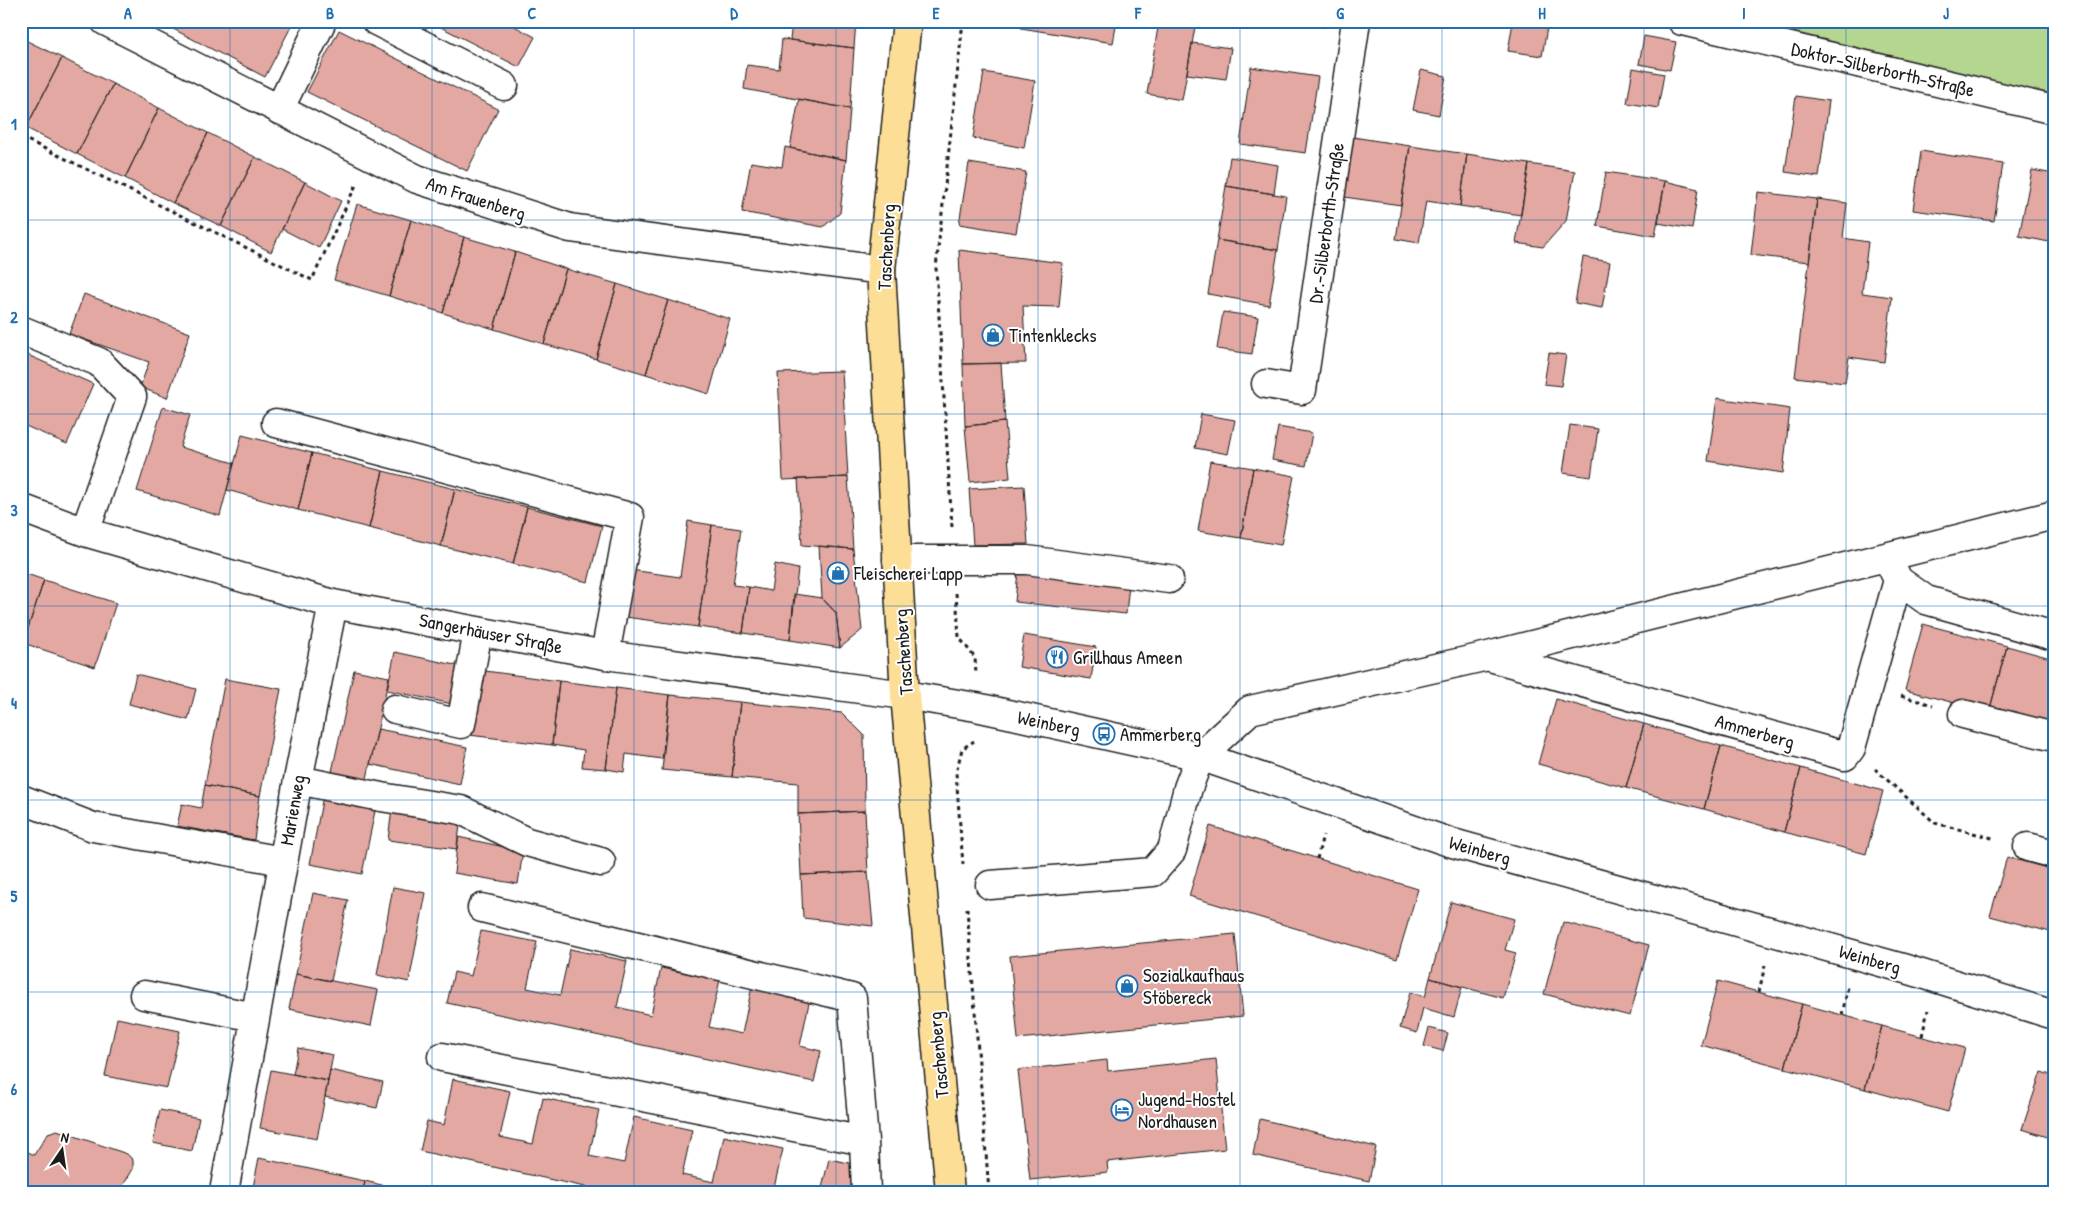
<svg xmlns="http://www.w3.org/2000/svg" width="2075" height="1213" viewBox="0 0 2075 1213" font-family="'Patrick Hand',sans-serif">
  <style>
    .green { fill: #b4d690; stroke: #687956 }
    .building { fill: #e2a8a1; stroke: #1c1c1c }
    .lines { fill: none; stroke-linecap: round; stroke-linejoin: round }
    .minor-casing { stroke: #1c1c1c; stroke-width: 31 }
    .major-casing { stroke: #1c1c1c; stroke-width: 31 }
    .path { stroke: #1c1c1c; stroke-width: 3; stroke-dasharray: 4 4; stroke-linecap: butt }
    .minor { stroke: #fff; stroke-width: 28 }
    .major { stroke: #fdde96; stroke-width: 28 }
    .grid { fill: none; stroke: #1f6fb2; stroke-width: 1; stroke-opacity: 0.55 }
    .labels { text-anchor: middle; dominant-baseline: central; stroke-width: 4; stroke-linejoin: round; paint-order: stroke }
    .street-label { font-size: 19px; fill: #1c1c1c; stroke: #fff }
    .poi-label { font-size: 19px; fill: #1c1c1c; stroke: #fff; text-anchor: start }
    .neatline { fill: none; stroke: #1f6fb2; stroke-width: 2 }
    .grid-label { font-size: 16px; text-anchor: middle; font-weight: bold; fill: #1f6fb2 }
  </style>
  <rect width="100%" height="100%" fill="#fff"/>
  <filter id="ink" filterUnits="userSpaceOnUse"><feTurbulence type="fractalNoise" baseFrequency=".02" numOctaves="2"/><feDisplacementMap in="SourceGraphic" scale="10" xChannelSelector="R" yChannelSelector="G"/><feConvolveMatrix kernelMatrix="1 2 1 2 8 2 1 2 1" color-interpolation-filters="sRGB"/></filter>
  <g filter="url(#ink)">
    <path class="green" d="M1741,21H2054V98Z"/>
    <path class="building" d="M158,21H294L265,77Z
      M429,21H505L535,37L519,67Z
      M792,21H856L854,48L790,40Z
      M1022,21H1117L1113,43L1021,28Z
      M1159,21L1195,27L1182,100L1147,94Z
      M1292,21H1325L1324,27Z
      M1513,22L1547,28L1542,56L1508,51Z
      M339,30L498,109L467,171L307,92Z
      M1644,36L1676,42L1670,70L1639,64Z
      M21,38L62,58L26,128L21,126Z
      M782,39L854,48L850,109L744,89L747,65L779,69Z
      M1192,43L1231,48L1226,79L1187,74Z
      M62,58L113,84L77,154L26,128Z
      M1251,67L1318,77L1306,153L1240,144Z
      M1633,68L1664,74L1658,108L1627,103Z
      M1421,70L1446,76L1439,115L1413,110Z
      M984,72L1035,81L1024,148L973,138Z
      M113,84L159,108L125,178L77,154Z
      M1796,96L1829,101L1819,177L1785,172Z
      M799,99L850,109L846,160L790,148Z
      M159,108L208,133L173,203L125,178Z
      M208,133L255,157L221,226L173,203Z
      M1353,137L1410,146L1401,205L1344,197Z
      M1410,146L1467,154L1460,206L1426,201L1419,243L1396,239Z
      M785,147L846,160L840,213L823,227L742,212L751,162L782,167Z
      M1921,151L2003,164L1994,221L1913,210Z
      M1467,154L1529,164L1521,215L1460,206Z
      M255,157L305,182L271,252L221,226Z
      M1230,157L1278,165L1274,194L1226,186Z
      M969,163L1026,172L1016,233L959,224Z
      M1529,164L1575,171L1566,221L1543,247L1516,243Z
      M2032,170L2054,174V243L2019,236Z
      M1606,172L1665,181L1655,236L1597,226Z
      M1665,181L1698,189L1692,229L1658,223Z
      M305,182L341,201L319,248L282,229Z
      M1226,186L1286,196L1278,250L1217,240Z
      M1758,192L1817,199L1809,262L1751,255Z
      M1817,199L1847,203L1843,238L1868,242L1862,293L1892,297L1884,362L1849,357L1845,383L1795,377Z
      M357,204L411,220L389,296L334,280Z
      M411,220L464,237L443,313L389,296Z
      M464,237L515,252L494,329L443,313Z
      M1217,240L1278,250L1269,305L1208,294Z
      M959,250L1063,263L1059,307L1023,306L1026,363L963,364Z
      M515,252L566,269L544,344L494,329Z
      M1583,257L1610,262L1602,308L1575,303Z
      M566,269L617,284L596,359L544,344Z
      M617,284L668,300L646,374L596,359Z
      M84,294L190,333L167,398L140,387L149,362L69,334Z
      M668,300L730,319L709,394L646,374Z
      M1223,312L1258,317L1252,354L1217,349Z
      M21,352L93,384L67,444L21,424Z
      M1549,353L1566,355L1561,386L1544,384Z
      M1001,363L1005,422L965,426L963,364Z
      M842,371L848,477L783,480L778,373Z
      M1717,398L1790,409L1783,473L1708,461Z
      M163,407L190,415L180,447L234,463L220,516L137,491Z
      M1201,414L1235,420L1228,454L1195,448Z
      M1005,422L1010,478L970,482L965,426Z
      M1570,425L1598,429L1591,477L1563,473Z
      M1278,427L1312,433L1306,466L1272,460Z
      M242,435L312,453L298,510L227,490Z
      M312,453L383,471L369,528L298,510Z
      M1210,461L1253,468L1241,538L1198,531Z
      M1253,468L1294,476L1281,545L1241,538Z
      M383,471L455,489L441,546L369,528Z
      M848,477L853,549L802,545L798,479Z
      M1024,486L1028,544L973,545L969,489Z
      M455,489L527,507L513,564L441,546Z
      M527,507L602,526L588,582L513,564Z
      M688,521L712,525L698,627L625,617L631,570L680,577Z
      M712,525L741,529L733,585L749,587L743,633L698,627Z
      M819,546L853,549L862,630L840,648L836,613L822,598Z
      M775,564L798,569L790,640L743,633L749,587L771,591Z
      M1018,571L1129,584L1126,614L1015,602Z
      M21,572L44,580L23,643L21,642Z
      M44,580L116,603L95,667L23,643Z
      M794,594L822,598L836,613L840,648L790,640Z
      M1923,624L2007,646L1989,712L1905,690Z
      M1024,635L1096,647L1091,679L1019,667Z
      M2007,646L2054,659V729L1989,712Z
      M395,652L464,667L457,705L387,690Z
      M354,670L389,677L366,783L331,776Z
      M478,670L559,681L552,745L469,735Z
      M136,674L196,689L188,720L129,704Z
      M225,679L281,689L260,796L205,785Z
      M559,681L616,688L606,769L582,767L584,750L552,745Z
      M616,688L670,695L662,759L626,754L624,772L606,769Z
      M670,695L740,702L732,777L662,770Z
      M1556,699L1644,724L1626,788L1538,764Z
      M740,702L842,713L864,735L865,811L798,814V783L732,777Z
      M1644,724L1721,746L1704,809L1626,788Z
      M378,729L467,747L460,784L370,764Z
      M1721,746L1801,768L1784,832L1704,809Z
      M1801,768L1883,791L1866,854L1784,832Z
      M205,785L260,796L254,840L177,826L182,804L201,808Z
      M323,796L376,806L362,874L310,864Z
      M392,809L461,817L457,849L388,840Z
      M865,811L868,872L801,875L798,814Z
      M1210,826L1418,889L1397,959L1189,896Z
      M458,837L523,851L518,884L454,873Z
      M2007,857L2054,870V933L1990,916Z
      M868,872L873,926L803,918L801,875Z
      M393,887L426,893L409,982L377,975Z
      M313,893L348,900L331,981L296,974Z
      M1451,902L1514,919L1505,950L1516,953L1503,998L1430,978Z
      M1563,922L1649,945L1630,1016L1544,994Z
      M481,931L537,942L527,988L560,995L570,949L627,961L617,1007L651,1015L661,968L720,980L709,1027L742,1034L752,986L810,998L800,1046L821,1051L814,1082L447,1003L454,972L471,976Z
      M1235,934L1243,1016L1018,1039L1010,956Z
      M296,974L378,990L371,1026L289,1009Z
      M1430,978L1462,987L1454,1017L1423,1008L1417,1033L1400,1028L1410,992L1425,997Z
      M1718,981L1802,1004L1785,1068L1701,1045Z
      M1802,1004L1882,1026L1865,1089L1785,1068Z
      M117,1018L180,1031L167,1088L105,1076Z
      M1882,1026L1965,1048L1948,1112L1865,1089Z
      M1429,1028L1448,1033L1443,1051L1424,1046Z
      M298,1048L333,1055L328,1081L293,1074Z
      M1216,1059L1225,1149L1107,1162L1108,1172L1030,1180L1018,1070L1107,1060L1108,1071Z
      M271,1070L328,1081L317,1139L260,1128Z
      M330,1070L383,1082L377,1108L325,1097Z
      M2041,1072L2054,1076V1139L2022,1129Z
      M453,1079L510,1091L500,1137L533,1144L543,1098L599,1110L589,1156L624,1163L634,1117L692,1130L682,1175L714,1182L724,1136L783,1149L773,1192H608L420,1151L427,1121L444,1125Z
      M160,1110L199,1118L192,1151L153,1143Z
      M1260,1119L1376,1147L1369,1181L1253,1155Z
      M57,1130L127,1154L133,1160V1169L119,1192H21V1148L34,1155L48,1133Z
      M259,1158L365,1181L363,1192H252Z
      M829,1159L859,1165L853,1192H821Z
      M365,1181L390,1187L389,1192H363Z"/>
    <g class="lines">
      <g class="minor-casing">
        <path id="minor" d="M105,21L417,179L570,228L881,270
          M376,21L504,86
          M1682,21L2054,110
          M279,110L322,21
          M21,330L99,362L132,397L85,532
          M1266,384L1302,390L1356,21
          M276,423L630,517L605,655
          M21,508L85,532L333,604L605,655L905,695L976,707L1200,756L1449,842L1906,969L2054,1015
          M897,560H1027L1169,579
          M1891,565L1898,580L1926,600L2054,636
          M1490,657L1845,756L1851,748L1898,580
          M395,709L461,724L478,631
          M1963,714L2054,737
          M298,780L381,797L461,810L527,842L601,862
          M21,799L93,827L283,861
          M2028,847L2054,854
          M990,885L1153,872L1172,850L1188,788L1200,756L1250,710L1488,656L2054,515
          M482,908L852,998L864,1141L866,1192
          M144,995L255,1017
          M442,1057L864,1141
          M224,1192L298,780L333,604"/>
      </g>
      <g class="major-casing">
        <path id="major" d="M907,21L881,270L905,695L950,1192"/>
      </g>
      <path class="path" d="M21,137L312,280L356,185
        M952,527L936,268L963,21
        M956,593L959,637L975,658L976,674
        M1901,696L1933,705
        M1875,769L1935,823L1996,839
        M1317,859L1323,835
        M963,865L956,773L962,749L974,741
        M967,908L989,1192
        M1759,992L1765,965
        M1842,1015L1848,987
        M1922,1036L1928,1010"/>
      <use href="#minor" class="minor"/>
      <use href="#major" class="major"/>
    </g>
  </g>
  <path class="grid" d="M230,21V1192M432,21V1192M634,21V1192M836,21V1192M1038,21V1192M1240,21V1192M1442,21V1192M1644,21V1192M1846,21V1192M21,220H2054M21,414H2054M21,606H2054M21,800H2054M21,992H2054"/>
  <defs>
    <g id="shop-ring" transform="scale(1.125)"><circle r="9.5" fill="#fff" stroke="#1f6fb2" stroke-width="1.5"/><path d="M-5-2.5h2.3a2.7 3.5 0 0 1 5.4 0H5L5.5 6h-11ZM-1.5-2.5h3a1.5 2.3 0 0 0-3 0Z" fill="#1f6fb2"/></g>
    <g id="restaurant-ring" transform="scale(1.125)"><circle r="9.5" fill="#fff" stroke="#1f6fb2" stroke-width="1.5"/><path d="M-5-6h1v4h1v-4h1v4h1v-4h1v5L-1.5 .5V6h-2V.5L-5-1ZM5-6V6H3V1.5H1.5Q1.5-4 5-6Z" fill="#1f6fb2"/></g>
    <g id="bus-ring" transform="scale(1.125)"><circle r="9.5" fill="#fff" stroke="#1f6fb2" stroke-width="1.5"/><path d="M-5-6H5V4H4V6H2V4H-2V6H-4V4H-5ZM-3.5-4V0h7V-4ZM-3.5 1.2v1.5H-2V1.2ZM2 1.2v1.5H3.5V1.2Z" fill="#1f6fb2"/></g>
    <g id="hotel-ring" transform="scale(1.125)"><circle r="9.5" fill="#fff" stroke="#1f6fb2" stroke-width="1.5"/><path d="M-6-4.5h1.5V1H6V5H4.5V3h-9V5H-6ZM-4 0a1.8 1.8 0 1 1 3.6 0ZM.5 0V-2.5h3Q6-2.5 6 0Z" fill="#1f6fb2"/></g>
  </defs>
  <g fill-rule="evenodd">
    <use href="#shop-ring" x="993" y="335"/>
    <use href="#shop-ring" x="838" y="573"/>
    <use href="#restaurant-ring" x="1057" y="657"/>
    <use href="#bus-ring" x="1104" y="734"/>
    <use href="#shop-ring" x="1127" y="986"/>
    <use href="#hotel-ring" x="1122" y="1110"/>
  </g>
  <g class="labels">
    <g class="street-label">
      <text transform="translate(1883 69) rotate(13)">Doktor-Silberborth-Straße</text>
      <text transform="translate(476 198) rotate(18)">Am Frauenberg</text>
      <text transform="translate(1326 223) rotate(-82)">Dr.-Silberborth-Straße</text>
      <text transform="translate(886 247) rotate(-87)">Taschenberg</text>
      <text transform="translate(491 633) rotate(11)">Sangerhäuser Straße</text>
      <text transform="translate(903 652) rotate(-94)">Taschenberg</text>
      <text transform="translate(1049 723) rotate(12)">Weinberg</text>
      <text transform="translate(1755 731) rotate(16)">Ammerberg</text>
      <text transform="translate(292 810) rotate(-80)">Marienweg</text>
      <text transform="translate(1480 850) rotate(16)">Weinberg</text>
      <text transform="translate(1870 959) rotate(16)">Weinberg</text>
      <text transform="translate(938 1055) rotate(-95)">Taschenberg</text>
    </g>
    <g class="poi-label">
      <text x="1009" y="335">Tintenklecks</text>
      <text x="854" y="573">Fleischerei Lapp</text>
      <text x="1073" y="657">Grillhaus Ameen</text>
      <text x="1120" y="734">Ammerberg</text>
      <text x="1143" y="975">Sozialkaufhaus<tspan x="1143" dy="22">Stöbereck</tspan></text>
      <text x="1138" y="1099">Jugend-Hostel<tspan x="1138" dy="22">Nordhausen</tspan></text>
    </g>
  </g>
  <rect width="2075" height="1213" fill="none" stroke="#fff" stroke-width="55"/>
  <g transform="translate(62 1150) rotate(13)" stroke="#ffffff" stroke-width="4" paint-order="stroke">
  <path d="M0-4L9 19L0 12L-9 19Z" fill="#1c1c1c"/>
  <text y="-8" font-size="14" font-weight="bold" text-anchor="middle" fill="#1c1c1c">N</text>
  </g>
  <rect x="28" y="28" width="2020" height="1158" class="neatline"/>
  <g class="grid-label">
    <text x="128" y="19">A</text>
    <text x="330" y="19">B</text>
    <text x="532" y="19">C</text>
    <text x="734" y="19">D</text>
    <text x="936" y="19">E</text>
    <text x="1138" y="19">F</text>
    <text x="1340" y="19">G</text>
    <text x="1542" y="19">H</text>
    <text x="1744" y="19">I</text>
    <text x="1946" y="19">J</text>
    <text x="14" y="130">1</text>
    <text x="14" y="323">2</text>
    <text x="14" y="516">3</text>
    <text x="14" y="709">4</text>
    <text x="14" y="902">5</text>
    <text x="14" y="1095">6</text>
  </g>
</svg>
